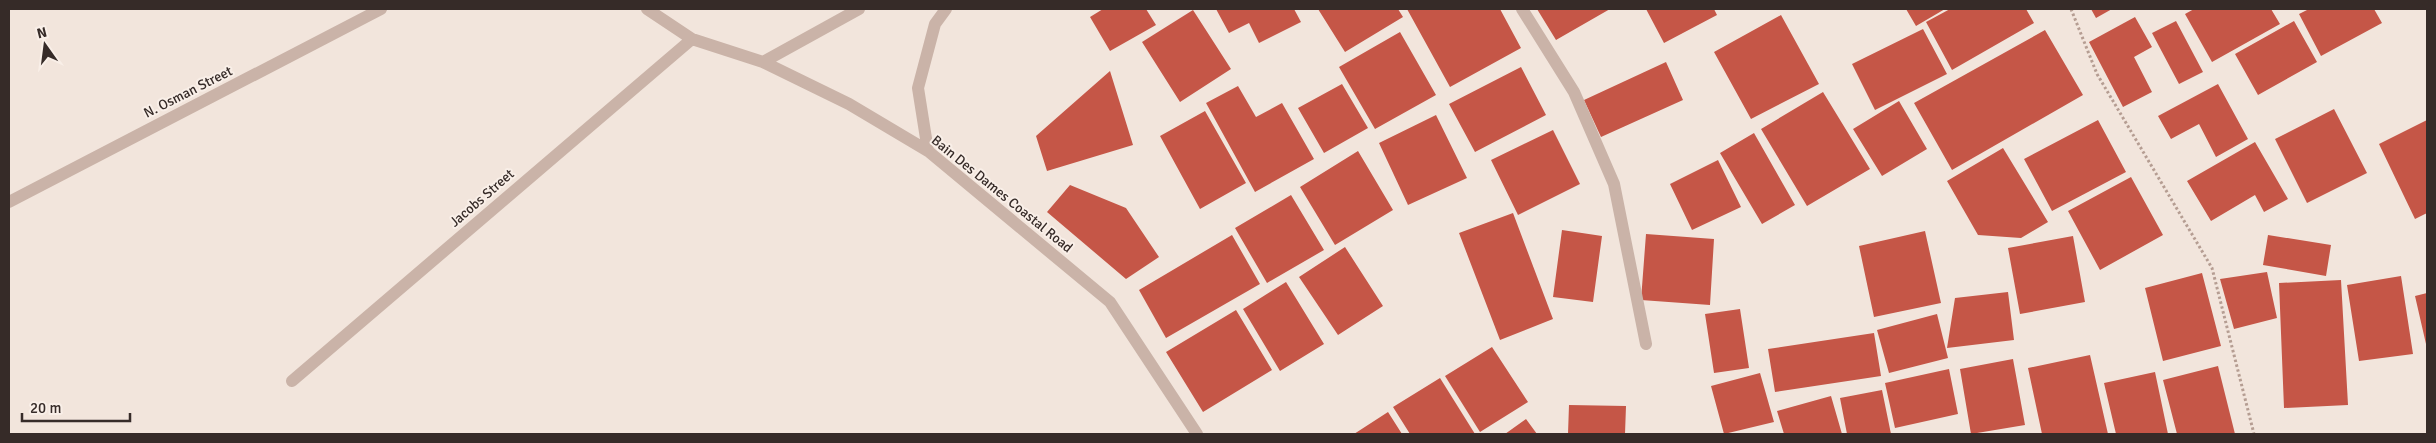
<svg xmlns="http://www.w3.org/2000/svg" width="2436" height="443" viewBox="0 0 2436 443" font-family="Signika,sans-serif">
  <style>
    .building { fill: #c55647 }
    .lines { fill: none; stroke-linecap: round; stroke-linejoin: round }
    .path { stroke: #b59d92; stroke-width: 3; stroke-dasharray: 2.5 2.5; stroke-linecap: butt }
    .minor { stroke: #cab3a8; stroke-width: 12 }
    .labels { text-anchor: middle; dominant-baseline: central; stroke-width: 4; stroke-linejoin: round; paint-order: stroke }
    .street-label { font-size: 14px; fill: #362b28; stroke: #f9efe8 }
  </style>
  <rect width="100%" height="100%" fill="#f2e5dc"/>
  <path class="building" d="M1103,9H1146L1156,25L1110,51L1090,17Z
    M1216,9H1294L1301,22L1259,43L1249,23L1229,33Z
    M1318,9H1398L1403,17L1345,52Z
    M1407,9H1500L1521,48L1450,87Z
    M1537,9H1610L1556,40Z
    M1646,9H1714L1717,15L1664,43Z
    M1906,9H1945L1916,26Z
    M1950,9H2026L2034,23L1952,70L1926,22Z
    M2091,9H2112L2096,18Z
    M2194,9H2271L2280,24L2212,62L2185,14Z
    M2309,9H2374L2382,23L2321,56L2299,14Z
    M1193,10L1231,69L1180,102L1142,42Z
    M1781,15L1819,84L1751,119L1714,52Z
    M2135,17L2152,47L2134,57L2152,92L2123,107L2089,42Z
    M2176,21L2203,72L2179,84L2152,33Z
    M2294,21L2317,62L2258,95L2235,54Z
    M1923,29L1947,74L1875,110L1852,64Z
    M2045,30L2083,95L1952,170L1914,103Z
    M1400,32L1436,95L1375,129L1339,67Z
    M1666,62L1683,100L1601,137L1584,100Z
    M1521,67L1546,115L1475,152L1449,104Z
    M1110,71L1133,145L1047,171L1036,136Z
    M1342,84L1368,128L1324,153L1298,108Z
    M2218,84L2248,139L2216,157L2199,124L2171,139L2158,116Z
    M1238,86L1256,117L1282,103L1314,159L1255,192L1206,103Z
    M1823,92L1870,169L1807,206L1761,129Z
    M1899,101L1927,149L1882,176L1853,129Z
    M2334,109L2367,173L2307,203L2275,139Z
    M1205,111L1246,183L1200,209L1160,136Z
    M1436,115L1467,178L1408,205L1379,143Z
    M2098,120L2126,172L2052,211L2024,159Z
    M2427,120V213L2415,219L2379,144Z
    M1553,130L1580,184L1518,215L1491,160Z
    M1754,133L1795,205L1762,224L1720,153Z
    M2255,142L2288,199L2264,212L2255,195L2211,221L2187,181Z
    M2003,148L2048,222L2021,238L1978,235L1947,181Z
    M1358,151L1393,210L1335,245L1300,187Z
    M1718,160L1741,207L1692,230L1670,184Z
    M2131,177L2163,235L2100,270L2068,211Z
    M1070,185L1126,208L1159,257L1126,279L1047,212Z
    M1291,195L1324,250L1267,283L1235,228Z
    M1513,213L1553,319L1500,340L1459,233Z
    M1562,230L1602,236L1593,302L1553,297Z
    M1925,231L1941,303L1874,317L1859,246Z
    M1646,234L1714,239L1710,305L1641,300Z
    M1232,235L1260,284L1166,338L1139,290Z
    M2268,235L2331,245L2326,276L2263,265Z
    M2073,236L2085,302L2020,314L2008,248Z
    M1345,247L1383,306L1338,335L1299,277Z
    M2267,272L2277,318L2234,329L2220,279Z
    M2202,273L2221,346L2163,361L2145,288Z
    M2401,276L2413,354L2359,361L2347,285Z
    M2341,280L2348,405L2284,408L2279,283Z
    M1286,282L1324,344L1280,371L1243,309Z
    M2008,292L2014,340L1947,348L1955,298Z
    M2427,293V344H2426L2415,296Z
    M1740,309L1749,368L1714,373L1705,314Z
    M1236,310L1272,370L1203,412L1166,352Z
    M1937,314L1948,358L1889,373L1877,330Z
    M1874,333L1881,376L1775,392L1768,349Z
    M1492,347L1528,402L1480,432L1445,376Z
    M2090,355L2108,434H2042L2028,368Z
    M2013,359L2025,425L1971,434L1960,369Z
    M2218,366L2235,434H2177L2163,380Z
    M1949,369L1958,414L1895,428L1885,383Z
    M2155,372L2168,434H2116L2104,383Z
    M1760,373L1774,422L1724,434L1711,386Z
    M1440,378L1475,434H1410L1393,407Z
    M1882,390L1891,434H1847L1840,398Z
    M1831,396L1842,434H1784L1777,411Z
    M1569,405L1626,406L1625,434H1568Z
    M1388,412L1402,434H1354Z
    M1526,419L1537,434H1505Z"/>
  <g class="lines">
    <path class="path" d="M2071,9L2097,74L2212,268L2254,434"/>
    <path class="minor" d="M647,9L692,39L763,62L849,104L928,151L1110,302L1197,434
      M1522,9L1574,92L1614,184L1646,344
      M763,62L859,9
      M928,151L918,88L935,24L946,9
      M9,202L381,9
      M292,381L692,39"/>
  </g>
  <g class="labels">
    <g class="street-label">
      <text transform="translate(188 92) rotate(-27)">N. Osman Street</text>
      <text transform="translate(1002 194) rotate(39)">Bain Des Dames Coastal Road</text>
      <text transform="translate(482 198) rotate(-41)">Jacobs Street</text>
    </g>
  </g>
  <rect width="2436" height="443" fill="none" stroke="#362b28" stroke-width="20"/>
  <g transform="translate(45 45) rotate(346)" stroke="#f9efe8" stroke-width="4" paint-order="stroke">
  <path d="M0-4L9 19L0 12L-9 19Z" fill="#362b28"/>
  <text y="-8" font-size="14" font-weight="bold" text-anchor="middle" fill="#362b28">N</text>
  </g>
  <path d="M22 413v8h108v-8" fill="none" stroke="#362b28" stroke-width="2.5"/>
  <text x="30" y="413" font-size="15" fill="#362b28" stroke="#f9efe8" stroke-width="4" paint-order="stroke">20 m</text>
</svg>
